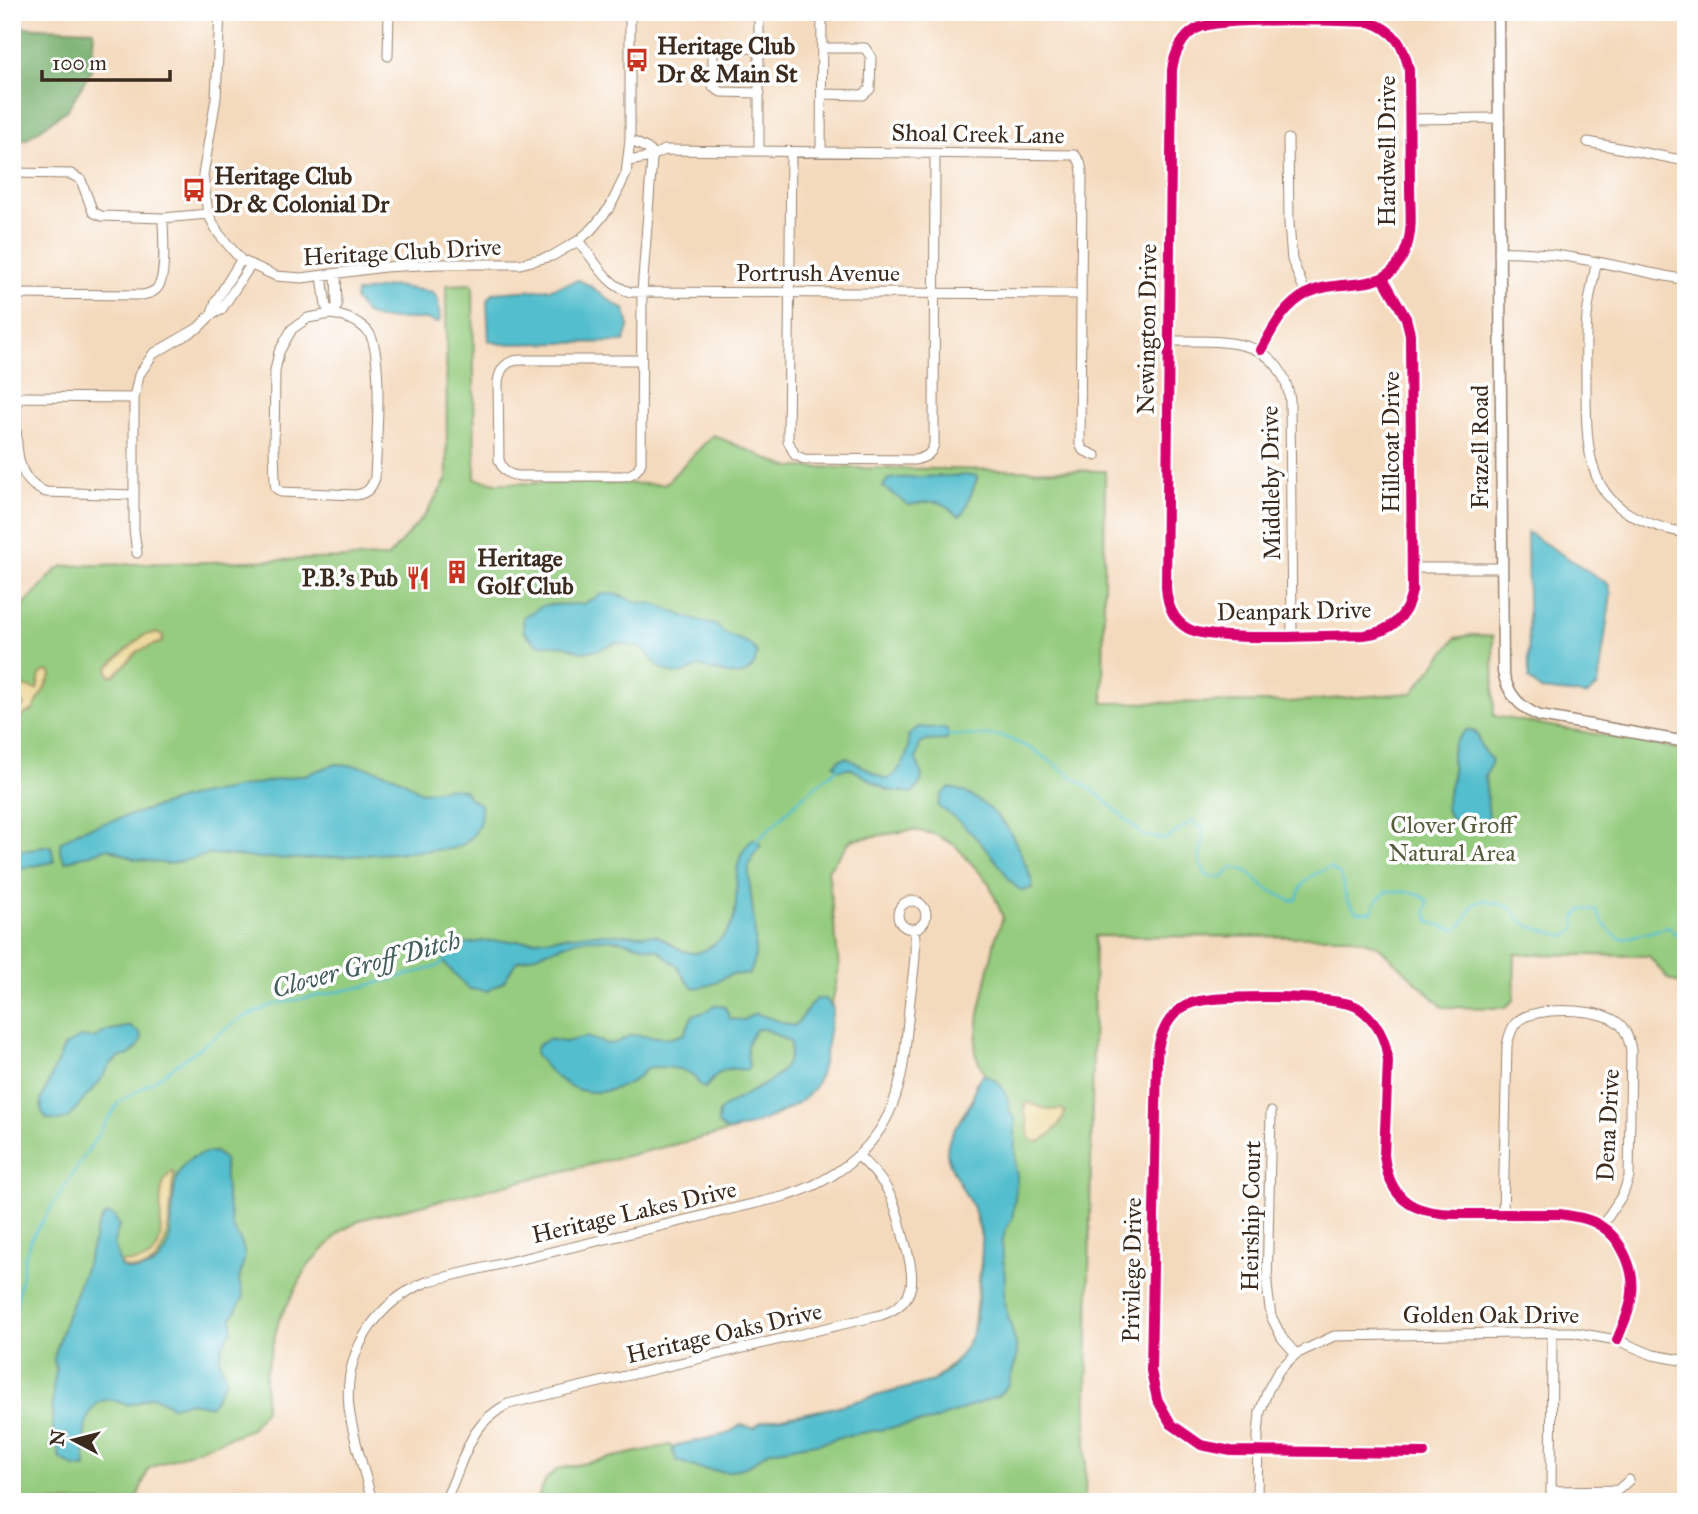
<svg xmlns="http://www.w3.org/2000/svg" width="1698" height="1514" viewBox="0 0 1698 1514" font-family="'IM FELL Great Primer',serif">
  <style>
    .green { fill: #95cc7f; stroke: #687b4e; stroke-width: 2 }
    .forest { fill: #78b06e; stroke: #5a6d46; stroke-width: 2 }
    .sand { fill: #eeda9e; stroke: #94825e; stroke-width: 2 }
    .water { fill: #53becd; stroke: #477476; stroke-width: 2 }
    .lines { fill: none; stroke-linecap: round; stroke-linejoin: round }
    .stream { stroke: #53becd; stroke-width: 2.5 }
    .minor-casing { stroke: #98826e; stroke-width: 11 }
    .tertiary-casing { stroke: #98826e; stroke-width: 13 }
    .minor { stroke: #fff; stroke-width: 9 }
    .tertiary { stroke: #fff; stroke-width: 10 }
    .cycleway-casing { stroke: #fff; stroke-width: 15 }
    .cycleway { stroke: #d6006c; stroke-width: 10 }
    .labels { text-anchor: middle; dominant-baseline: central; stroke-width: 7; stroke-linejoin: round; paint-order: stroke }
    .poi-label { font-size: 24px; font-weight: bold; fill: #3b2a1e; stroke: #fff; text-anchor: start }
    .street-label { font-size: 24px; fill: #3b2a1e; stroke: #fff }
    .park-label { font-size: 24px; fill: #565b3b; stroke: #fff }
    .water-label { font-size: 26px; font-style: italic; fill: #435e5b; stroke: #fff }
  </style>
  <rect width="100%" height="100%" fill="#fff"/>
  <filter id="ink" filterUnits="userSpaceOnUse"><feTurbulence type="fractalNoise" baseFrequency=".0143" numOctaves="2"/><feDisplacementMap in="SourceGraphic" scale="14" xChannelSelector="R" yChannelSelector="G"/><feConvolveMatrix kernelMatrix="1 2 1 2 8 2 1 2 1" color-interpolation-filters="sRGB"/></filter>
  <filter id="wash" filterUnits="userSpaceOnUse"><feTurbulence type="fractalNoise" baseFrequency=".00686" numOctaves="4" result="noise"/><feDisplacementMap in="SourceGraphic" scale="28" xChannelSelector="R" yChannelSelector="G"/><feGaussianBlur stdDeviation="1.57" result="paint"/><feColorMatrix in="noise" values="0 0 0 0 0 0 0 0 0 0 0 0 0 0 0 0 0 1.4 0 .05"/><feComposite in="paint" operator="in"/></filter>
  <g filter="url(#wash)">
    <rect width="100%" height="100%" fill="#f4dabd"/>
    <path class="green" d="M473,284L475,479L497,483L665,484L713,435L787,467L1105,471L1103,703L1289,702L1412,693L1456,638L1472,635L1493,636L1494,716L1686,750V986L1668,979L1649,956L1515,954L1514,1000L1504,1008L1443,1007L1377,945L1349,937L1095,936L1085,1502H536L546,1479L558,1469L670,1445L674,1448L727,1434L741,1425L754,1428L761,1422L827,1409L933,1381L960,1357L973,1333L983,1244L975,1213L967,1193L950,1163L947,1152L961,1118L972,1101L976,1083L985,1075L975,1053L979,1014L995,940L1003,917L989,883L955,845L934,834L913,830L851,840L828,870L839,967L819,1074C807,1109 763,1121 731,1131L363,1219L341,1231L308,1266L279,1320L265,1375V1409L251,1429L149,1468L135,1502H12V618L56,570L63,566L388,557L425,515L447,479L446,285Z"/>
    <path class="forest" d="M12,27L94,30L91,71L67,110L25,140H12Z"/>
    <path class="sand" d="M156,633L163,635L162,642L138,651L114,676L109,675L108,667L139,639L145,635Z
      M45,671L50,672L51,676L33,710L12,721V711L22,708L24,704L21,701H13L14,691L23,686L37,690L40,675Z
      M1029,1103L1049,1110L1061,1109L1065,1112C1063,1124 1050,1135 1040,1142L1033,1141C1023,1130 1032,1126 1024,1113L1025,1104Z
      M172,1171L174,1175C168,1205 176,1282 123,1267L121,1264L122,1262C189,1267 142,1196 172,1171Z"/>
    <path class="water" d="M578,280C592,284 608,302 625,310L629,327L624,342L501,344L489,341L487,301L493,293L551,289Z
      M393,286L433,292L438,300L440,320L437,323L427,319H378L366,314L355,300L356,293Z
      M974,475L977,476V479L964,512L960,516C952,514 952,509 945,505C935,498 919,504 908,505L883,487L887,480L894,478Z
      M1527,532L1608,584L1611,594L1598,686L1587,695L1541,690L1529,679Z
      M602,594H616L637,602L655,604L686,617L716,625L724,633L750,644L757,652C754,687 721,673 700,666L685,673L673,674L658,666L645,650L630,645L616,643L597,650L581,652L566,646L537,644L524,632L523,617L544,605L583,604Z
      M918,727L947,729V740L926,741L920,744L916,760C923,773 926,781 912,793L887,790L852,769L847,768L840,770L834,765L840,759L846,757L885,779H889C902,768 911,754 908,736Z
      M1468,729L1477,733L1480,744L1492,761L1485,777L1489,818L1484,825C1469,827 1446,825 1446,805C1446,796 1451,787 1452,778C1454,754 1445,747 1468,729Z
      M336,764C357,765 383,770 402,780C409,783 415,789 422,792L450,788L464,790L469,798L481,805C482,827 472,845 450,849L306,859L256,858L213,854L168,864L134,859L109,848L68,861L65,862L60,851V843L78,831L189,797L307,774Z
      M950,788C961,789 970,795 979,801C1011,822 1019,848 1032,881V888L1022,891C1010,884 1005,872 997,862C980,842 963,821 940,808L938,806L942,794Z
      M753,839L761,845L754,854L749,865C747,890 765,957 748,975L732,974L710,985L695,988L688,983L676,965L658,950L618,940L594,939L578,940L516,962L504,981L488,991L469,989L445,964L444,954L463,944L485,941H527L589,934L655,935C668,939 674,950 688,952C698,955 705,950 713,945C757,917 718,869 753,839Z
      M43,846H51L54,862L12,870V851L30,850Z
      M816,999H826L833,1009C829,1028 824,1075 813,1089C803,1103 786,1109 772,1116C758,1123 742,1130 726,1131L718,1124L719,1112C740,1090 797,1083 790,1042L765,1029H757C743,1046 747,1046 749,1066L747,1070C743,1070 739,1069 735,1069C720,1067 714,1079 705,1088C697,1085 699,1082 693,1076C685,1067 658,1066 647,1068C636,1081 626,1086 610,1090C577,1099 553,1079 535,1053L537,1046L548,1039L565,1042L586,1037L607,1044L618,1042L630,1035L671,1038L684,1034L693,1015L705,1012L715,1005L725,1007L730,1019L744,1020L755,1013L793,1026C803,1021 807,1006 816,999Z
      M126,1027H131L140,1033L142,1039L138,1047L129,1055L118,1058L110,1065L100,1081L68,1118L59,1121L47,1119L42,1112L41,1100L64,1047L80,1037L94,1038L107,1031Z
      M983,1075C1001,1078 1009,1096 1010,1113L1015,1118V1166L1017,1176L1015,1200L1012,1219L1005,1231L1002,1244L1005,1278L1004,1302L1016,1344L1017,1358L1008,1385L998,1396L932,1421L844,1436L818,1444H809L767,1452L748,1466L727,1472L700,1469L677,1461L672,1450L678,1445L727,1434L741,1425L754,1428L761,1422L827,1409L933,1381C950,1371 962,1355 971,1337C977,1326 982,1261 982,1246C982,1236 979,1225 976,1215C970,1198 946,1165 947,1151C948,1131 966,1116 973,1099C976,1089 974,1082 983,1075Z
      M215,1152L224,1159L226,1192L232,1226L242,1244L245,1255L239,1281L244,1297L232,1317V1330L223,1345L219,1357L226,1380L211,1406L191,1402L171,1406L153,1396C145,1398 140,1403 132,1404C123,1407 116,1398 106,1400C80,1405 84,1448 86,1468L75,1467L60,1459L52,1423L53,1387L56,1371L54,1358L65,1321L87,1263L97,1228L103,1217L109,1214L114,1216L119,1225L114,1242L120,1266C126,1271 133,1271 140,1270C202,1258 140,1155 215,1152Z"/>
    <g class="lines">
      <path class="stream" d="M945,735L1002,736L1034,750L1099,795L1144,836L1166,839L1192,821L1202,828L1203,843L1199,861L1207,876L1222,878L1233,867L1247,871L1264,887L1291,901L1297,899C1303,877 1310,877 1330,867L1340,875L1347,900L1357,912H1372L1377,900L1388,891L1417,893L1428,901L1426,912L1430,922L1454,930L1462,925L1473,905L1484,900L1512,908L1522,922L1532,927L1566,936L1575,930L1576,916L1583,909L1596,911C1603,922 1609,935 1623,939L1669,927L1675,934L1686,932
        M755,843L802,797L838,768
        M12,1332L25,1256L31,1239L119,1102L155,1080L240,1019L275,1004L367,986L436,967L445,961"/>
    </g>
  </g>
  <g filter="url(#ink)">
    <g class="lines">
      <g class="minor-casing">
        <path id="minor" d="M220,12L216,98L203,175L208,214L219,234L241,260L276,276L302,278L384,267L438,264H520L552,256L578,241L592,229L610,207L626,174L630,140V12
          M759,48L718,49L713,52V87L721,92L760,93
          M388,56L389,12
          M822,94L863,95L870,89L871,57L865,48H823
          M1409,119L1498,118
          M1288,139L1289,223L1292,260L1306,294
          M630,140L648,149L654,155
          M1588,142L1686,161
          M759,150V12
          M821,151L822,12
          M791,152L788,441L795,455L804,459L915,460C926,457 931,455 934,444L935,154
          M628,161L646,158L665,150L1075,155L1080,162L1082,171L1080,444L1083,450L1096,456
          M12,173L71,174L81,180L93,212L101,216L163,218L208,214
          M578,241C595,259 605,285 630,292L1081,294
          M1499,252C1561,250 1625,269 1686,280
          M1596,264C1593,281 1589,298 1587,316C1585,339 1586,363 1586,386C1586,471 1591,515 1686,533
          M322,276L326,306L331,314
          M12,294L143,295C150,293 155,292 158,287C167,275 163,234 163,218
          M331,314C344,316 360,321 369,333C384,353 376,449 375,478C371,489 367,493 356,495L281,492L276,488L275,481L274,447L275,371L279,352L292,329L308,318L331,314L337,306L336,274
          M211,315L216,301L241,260
          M1168,341C1221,342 1280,333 1290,400L1292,635
          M1261,350C1273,328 1284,305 1308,293C1345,275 1390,299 1407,246C1413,228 1410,207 1410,188C1410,148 1409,109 1409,70C1404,46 1395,30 1370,22C1337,21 1220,16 1196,29C1182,37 1174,54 1172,70L1166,587C1167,603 1172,619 1187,628C1210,643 1331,635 1364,635C1391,632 1407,617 1412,591L1410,334L1406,318L1383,278
          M641,360H522C507,360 500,367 498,382L499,460C503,471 508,475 520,476H622C632,475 637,472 641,463L642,292L652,159L654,155
          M134,495L46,492C17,482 17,452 16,426C16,417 14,407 19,399L24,397L134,398
          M137,553L134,530V398L139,375L153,354L198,328L211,315L221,310L250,266
          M1413,568H1502
          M1684,653L1686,616
          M898 915a14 14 0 1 1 28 0a14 14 0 1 1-28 0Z
          M1271,1112L1267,1286L1271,1316L1282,1338L1296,1354
          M1503,1214L1507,1045C1509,1037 1511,1027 1518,1021C1535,1006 1599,1008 1617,1022C1626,1028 1629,1040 1631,1050L1629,1177L1623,1194L1602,1226
          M1424,1453L1231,1451L1201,1445L1171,1424L1157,1399L1151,1371L1157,1058C1158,1038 1167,1015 1187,1005C1209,993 1336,995 1357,1007C1376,1019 1386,1039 1388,1061L1384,1155C1391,1217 1433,1214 1482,1214C1508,1214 1533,1214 1559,1214C1573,1216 1589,1218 1601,1226C1621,1238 1635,1269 1632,1293C1631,1309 1623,1325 1617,1340
          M1551,1491L1618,1490L1629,1480
          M372,1502C365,1471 353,1439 349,1408C343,1352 377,1301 429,1281L786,1196C837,1180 880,1147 896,1095C905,1067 906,1038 909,1010C911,984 918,955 914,929
          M444,1502C465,1463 465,1426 508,1404L881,1315C922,1301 913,1272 904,1239C900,1224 897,1207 889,1193C882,1178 869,1167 858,1155
          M1257,1502L1258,1435L1260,1412L1268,1390L1279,1370L1296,1354L1334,1336L1571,1332L1617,1340L1653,1355L1686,1361
          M1551,1502L1552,1333"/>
      </g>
      <g class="tertiary-casing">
        <path id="tertiary" d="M1498,12L1503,672C1508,694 1519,707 1540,716L1686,742"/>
      </g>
      <use href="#minor" class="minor"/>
      <use href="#tertiary" class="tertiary"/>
      <g class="cycleway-casing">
        <path id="cycleway" d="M1261,350C1273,328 1284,305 1308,293C1345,275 1390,299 1407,246C1413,228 1410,207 1410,188C1410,148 1409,109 1409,70C1404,46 1395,30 1370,22C1337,21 1220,16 1196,29C1182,37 1174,54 1172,70L1166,587C1167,603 1172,619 1187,628C1210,643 1331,635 1364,635C1391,632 1407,617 1412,591L1410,334L1406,318L1383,278
          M1424,1453L1231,1451L1201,1445L1171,1424L1157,1399L1151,1371L1157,1058C1158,1038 1167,1015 1187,1005C1209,993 1336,995 1357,1007C1376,1019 1386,1039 1388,1061L1384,1155C1391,1217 1433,1214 1482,1214C1508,1214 1533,1214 1559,1214C1573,1216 1589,1218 1601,1226C1621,1238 1635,1269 1632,1293C1631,1309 1623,1325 1617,1340"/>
      </g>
      <use href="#cycleway" class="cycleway"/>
    </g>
  </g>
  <defs>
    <g id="bus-bare" transform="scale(1.89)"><path d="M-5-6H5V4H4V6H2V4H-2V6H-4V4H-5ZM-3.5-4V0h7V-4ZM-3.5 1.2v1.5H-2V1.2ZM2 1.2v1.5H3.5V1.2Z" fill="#c8321e" stroke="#fff" stroke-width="2.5" paint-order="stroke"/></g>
    <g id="building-bare" transform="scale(1.89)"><path d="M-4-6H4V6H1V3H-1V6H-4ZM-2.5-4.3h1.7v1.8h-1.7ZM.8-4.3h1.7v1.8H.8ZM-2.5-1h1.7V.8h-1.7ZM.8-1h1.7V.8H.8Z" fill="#c8321e" stroke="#fff" stroke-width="2.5" paint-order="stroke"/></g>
    <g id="restaurant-bare" transform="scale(1.89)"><path d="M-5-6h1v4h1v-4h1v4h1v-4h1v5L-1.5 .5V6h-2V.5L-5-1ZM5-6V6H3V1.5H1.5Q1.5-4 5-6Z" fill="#c8321e" stroke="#fff" stroke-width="2.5" paint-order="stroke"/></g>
  </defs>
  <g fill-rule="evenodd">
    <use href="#bus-bare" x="637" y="60"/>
    <use href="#bus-bare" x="194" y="190"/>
    <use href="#building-bare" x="457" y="572"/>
    <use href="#restaurant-bare" x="418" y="578"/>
  </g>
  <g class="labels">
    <g class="poi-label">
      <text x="657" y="46">Heritage Club<tspan x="657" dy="28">Dr &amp; Main St</tspan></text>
      <text x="214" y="176">Heritage Club<tspan x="214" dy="28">Dr &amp; Colonial Dr</tspan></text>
      <text x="477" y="558">Heritage<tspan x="477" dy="28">Golf Club</tspan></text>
      <text x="398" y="578" text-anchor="end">P.B.'s Pub</text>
    </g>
    <g class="street-label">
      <text transform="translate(978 134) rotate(1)">Shoal Creek Lane</text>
      <text transform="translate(1387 151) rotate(-90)">Hardwell Drive</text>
      <text transform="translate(402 252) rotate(-3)">Heritage Club Drive</text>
      <text x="818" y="273">Portrush Avenue</text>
      <text transform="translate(1147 329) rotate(-89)">Newington Drive</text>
      <text transform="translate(1391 442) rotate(-90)">Hillcoat Drive</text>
      <text transform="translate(1480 447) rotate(-90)">Frazell Road</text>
      <text transform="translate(1271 483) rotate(-91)">Middleby Drive</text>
      <text transform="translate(1294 611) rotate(-1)">Deanpark Drive</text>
      <text transform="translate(1608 1125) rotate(-87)">Dena Drive</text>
      <text transform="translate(634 1212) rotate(-13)">Heritage Lakes Drive</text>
      <text transform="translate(1251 1216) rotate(-89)">Heirship Court</text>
      <text transform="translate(1132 1270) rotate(-89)">Privilege Drive</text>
      <text x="1491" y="1315">Golden Oak Drive</text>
      <text transform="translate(724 1333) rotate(-13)">Heritage Oaks Drive</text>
    </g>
    <g class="park-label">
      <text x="1452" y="825">Clover Groff<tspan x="1452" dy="28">Natural Area</tspan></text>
    </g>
    <g class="water-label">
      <text transform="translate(366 964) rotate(-15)">Clover Groff Ditch</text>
    </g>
  </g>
  <rect width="1698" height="1514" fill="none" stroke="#fff" stroke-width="42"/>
  <g transform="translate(74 1440) rotate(277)" stroke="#ffffff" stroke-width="5" paint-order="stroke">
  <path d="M0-5L12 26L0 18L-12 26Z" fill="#3b2a1e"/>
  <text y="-10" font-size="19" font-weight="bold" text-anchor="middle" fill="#3b2a1e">N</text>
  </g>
  <path d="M42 70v10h128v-10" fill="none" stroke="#3b2a1e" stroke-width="3.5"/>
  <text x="52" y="70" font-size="21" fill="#3b2a1e" stroke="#ffffff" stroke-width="5" paint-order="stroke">100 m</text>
</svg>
